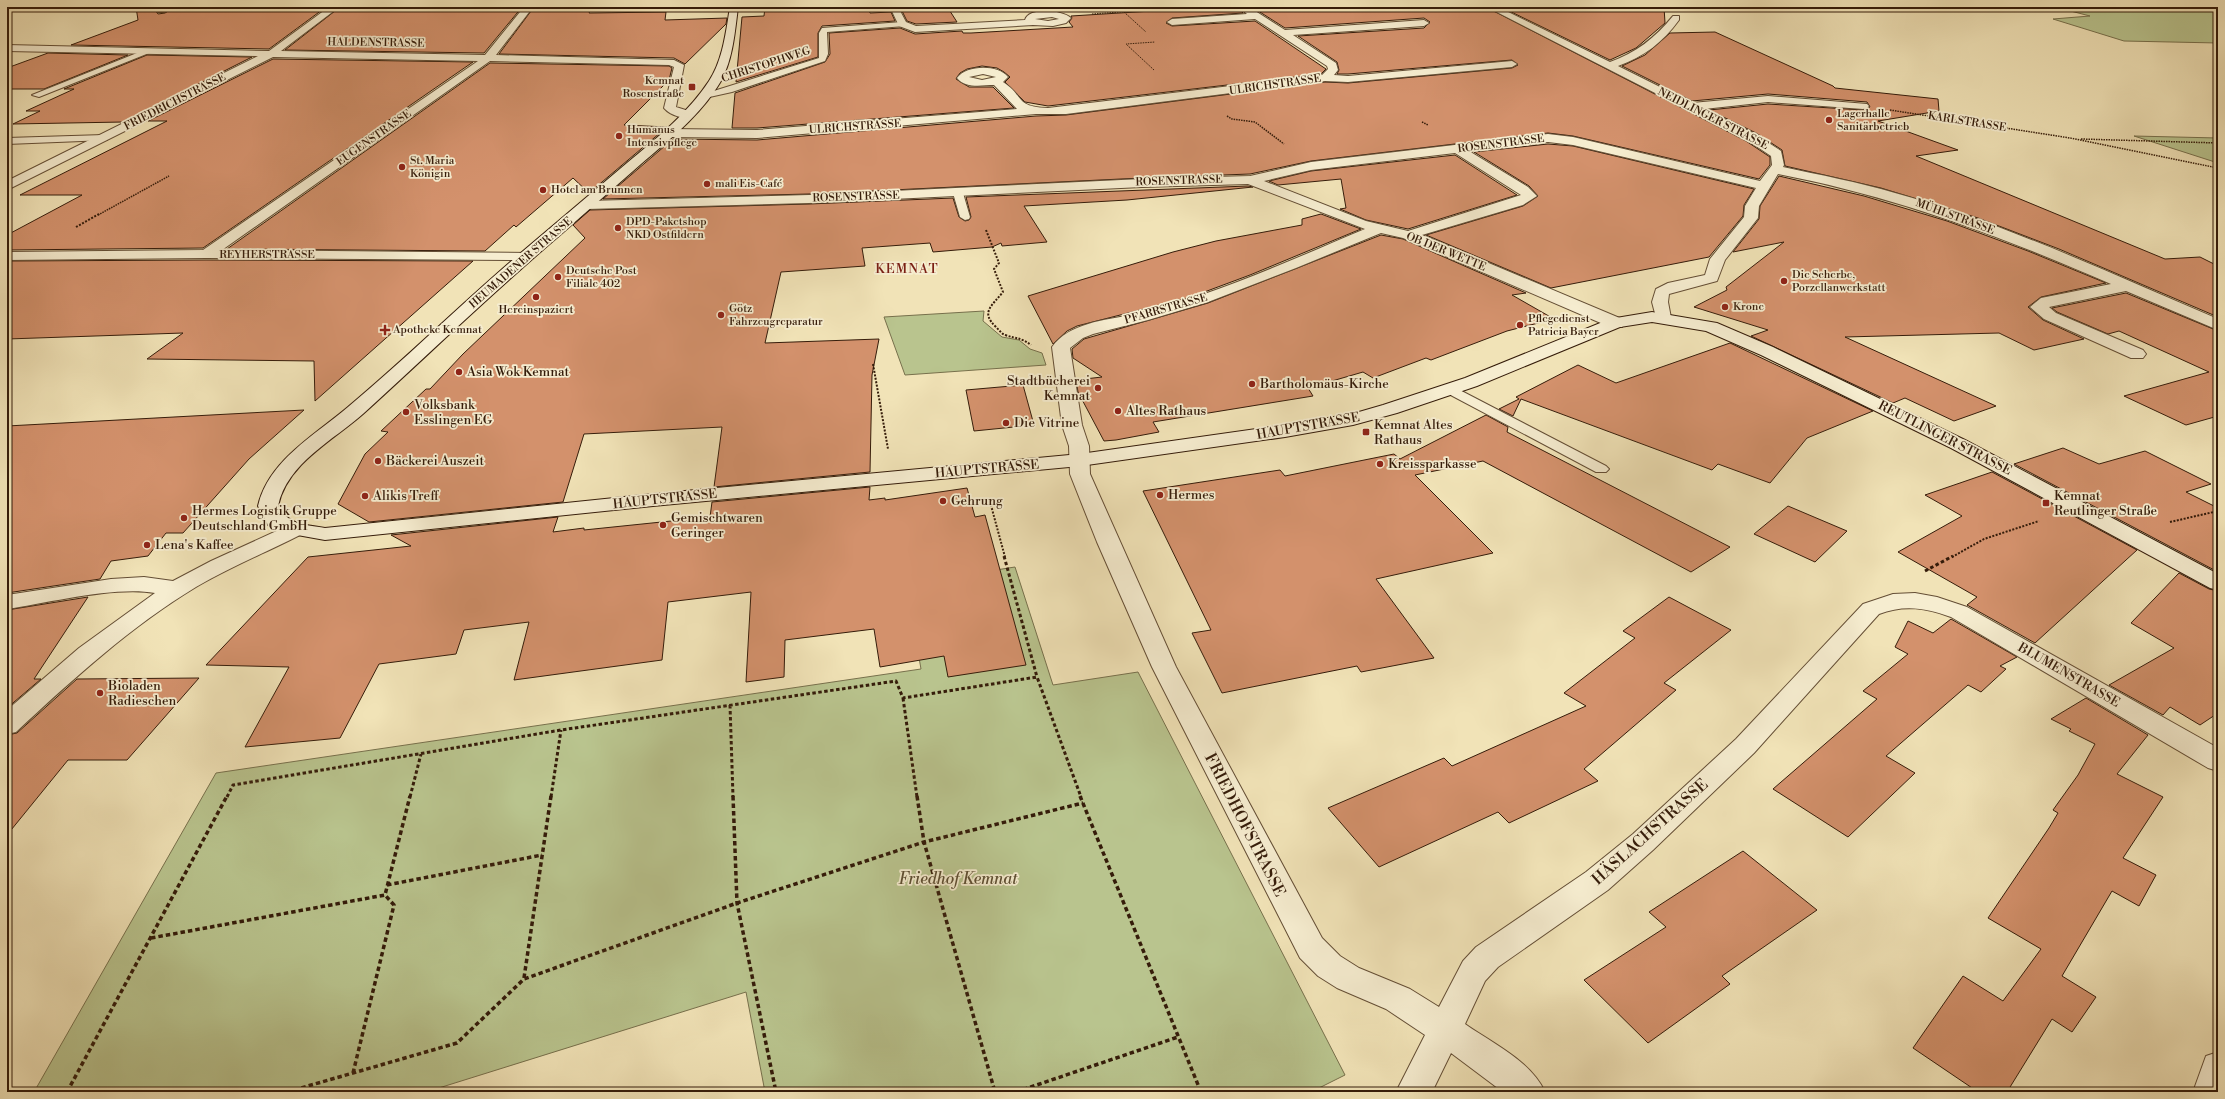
<svg xmlns="http://www.w3.org/2000/svg" width="2225" height="1099" viewBox="0 0 2225 1099" font-family="'Libre Bodoni',serif">
  <style>
    .green { fill: #b9c48e; stroke: #77704c }
    .building { fill: #d3916c; stroke: #351c0a }
    .lines { fill: none; stroke-linecap: round; stroke-linejoin: round }
    .service-casing { stroke: #644e35; stroke-width: 2 }
    .minor-casing { stroke: #644e35; stroke-width: 2 }
    .secondary-casing { stroke: #351c0a; stroke-width: 2 }
    .path-far4 { stroke: #351c0a; stroke-width: 1; stroke-dasharray: 1.5 1; stroke-linecap: butt }
    .path-far3 { stroke: #351c0a; stroke-width: 1.5; stroke-dasharray: 1.5 1; stroke-linecap: butt }
    .path-far2 { stroke: #351c0a; stroke-width: 2; stroke-dasharray: 2 1.5; stroke-linecap: butt }
    .path-far1 { stroke: #351c0a; stroke-width: 3; stroke-dasharray: 3.5 2.5; stroke-linecap: butt }
    .path { stroke: #351c0a; stroke-width: 3.5; stroke-dasharray: 4.5 3; stroke-linecap: butt }
    .service { fill: #f6edd0; fill-rule: evenodd }
    .minor { fill: #f6edd0; fill-rule: evenodd }
    .secondary { fill: #f6edd0; fill-rule: evenodd }
    .poi-dot { fill: #8f2418; stroke: #f6edd0; stroke-width: 1.5 }
    .labels { text-anchor: middle; dominant-baseline: central; stroke-width: 3.5; stroke-linejoin: round; paint-order: stroke }
    .far-street-label { font-size: 11px; fill: #351c0a; stroke: #f6edd0 }
    .far-poi-label { font-size: 11px; fill: #351c0a; stroke: #f6edd0; text-anchor: start }
    .far-quarter-label { font-size: 13px; letter-spacing: 1px; fill: #7a1f14; stroke: #f6edd0 }
    .poi-label { font-size: 13px; fill: #351c0a; stroke: #f6edd0; text-anchor: start }
    .street-label { font-size: 13px; fill: #351c0a; stroke: #f6edd0 }
    .near-street-label { font-size: 16px; fill: #351c0a; stroke: #f6edd0 }
    .near-park-label { font-size: 16px; font-style: italic; fill: #5d4e32; stroke: #f6edd0 }
  </style>
  <rect width="100%" height="100%" fill="#f1e3b7"/>
  <filter id="stains"><feTurbulence type="fractalNoise" baseFrequency=".005" numOctaves="4"/><feColorMatrix values="0 0 0 0 .2 0 0 0 0 .09 0 0 0 0 .02 0 0 0 .5 -.17"/></filter>
  <radialGradient id="worn" r=".72"><stop offset=".6" stop-color="#630" stop-opacity="0"/><stop offset="1" stop-color="#630" stop-opacity=".3"/></radialGradient>
  <path class="green" d="M2055,7H2218V43L2124,41L2053,19L2090,16Z
    M2134,136L2218,138V163Z
    M984,311L983,321L1002,337L1019,340L1030,349L1042,353L1046,365L905,375L884,317Z
    M1015,567L1053,685L1138,672L1345,1075L1311,1092H765L746,992L426,1092H34L216,773L921,669L906,584Z"/>
  <path class="building" d="M136,7H158L155,10L158,14L165,13L175,7H326L269,49L71,45L138,20Z
    M340,7H522L484,53L285,50Z
    M534,7H592L589,13L666,12L665,20L727,18L726,24L685,64L674,58L499,54Z
    M765,7H868L870,13L891,12L895,21L822,26L818,33V57L736,82L742,17L764,16Z
    M1217,7H1238L1243,13L1172,18L1166,23L1172,26L1255,21L1326,69L1321,74L1048,106L1025,102L1005,82L1010,77L1004,72L997,68L982,66L967,69L960,73L956,79L969,87H993L1014,108L757,128H732L735,93L825,62L830,54L829,33L900,28L915,34L962,31L963,33H971L1073,27L1069,22L1072,18L1071,16Z
    M1252,7H1486L1746,141L1770,157V165L1759,179L1573,136L1548,133L1311,161L1250,174L1142,178L809,194L603,199L673,139L757,140L1036,116L1066,115L1325,82L1348,83L1512,68L1518,65L1512,60L1348,74H1337L1339,70L1337,62L1298,36L1424,28L1430,22L1424,18L1285,28Z
    M1501,7H1664L1665,23L1636,48L1610,60Z
    M948,8L957,22L916,24L907,21L902,11Z
    M1715,32L1833,86L1835,88L1938,99L1939,111L1878,121L1958,150L1916,156L2165,259L2200,257L2218,266V317L2059,249L1978,218L1881,188L1785,166L1782,150L1756,133L1709,110L1768,104L1863,110L1870,107L1867,102L1768,94L1692,101L1622,66L1645,55L1670,33Z
    M48,53L128,55L44,89H7V68Z
    M147,55L252,57L123,122L13,124L40,111H26L74,89H64Z
    M273,59L473,62L203,248L7,250V235L82,195H20L167,121H148Z
    M490,63L669,66L672,68L669,80L624,125L667,127L589,193L573,178L516,227L514,225L485,251L227,249Z
    M1548,144L1573,146L1754,189L1744,205L1743,216L1709,257L1551,288L1426,235L1523,206L1538,196L1529,186L1474,152Z
    M1455,155L1517,195L1408,229L1366,220L1340,209L1346,208L1341,179L1278,185L1269,181L1311,171Z
    M1779,176L1864,196L1947,221L2028,251L2106,283L2041,297L2028,307L2043,320L2084,339L2034,350L1999,333L1845,337L1996,406L1954,421L1905,398L1893,403L1751,336L1768,330L1694,307L1727,290L1726,287L1784,242L1733,252L1759,219L1760,206Z
    M1248,186L1253,187L1127,200L1024,206L1047,242L1002,246L1001,243L992,247L933,252L930,243L862,248L865,266L781,272L765,343L879,339L872,375L870,472L714,487L722,427L584,434L563,502L369,522L338,504L365,454L388,432L381,431L426,389H430L463,354L585,238L573,225L590,210L809,204L953,198L959,217L965,221L969,220L971,217L966,197Z
    M1321,214L1361,229L1250,275L1191,297L1077,326L1067,331L1053,344L1028,296L1173,252L1216,241L1302,225V219Z
    M1381,235L1403,239L1526,293L1512,295L1554,319L1507,331L1431,360L1426,358L1373,378L1363,372L1308,388L1313,396L1153,422L1159,432L1116,440L1104,441L1078,392L1076,380L1102,377L1073,358L1072,349L1084,339L1208,303Z
    M206,260L473,261L315,401L314,361L147,359L183,333L7,339V261Z
    M2126,293L2218,331V416L2186,425L2124,396L2209,372L2119,331L2108,334L2057,312L2052,308Z
    M1730,343L1873,411L1807,438L1770,483L1718,464L1712,470L1521,399L1513,416L1499,409L1519,399L1516,397L1578,365L1616,383Z
    M1023,385L1034,425L974,431L966,390Z
    M304,410L249,459L183,533H166L148,556L111,561L100,579L7,593V426Z
    M1486,415L1508,427L1507,432L1730,547L1691,572L1483,461L1415,475L1493,553L1376,579L1434,658L1361,672L1357,666L1222,693L1192,633L1211,630L1143,491L1280,470L1285,476L1394,454L1400,459Z
    M2063,448L2099,464L2145,451L2211,484L2186,492L2218,508V572L2014,464Z
    M1992,472L2137,550L2035,643L1967,605L1977,597L1898,552L1962,516L1925,495Z
    M870,487L869,500L885,498V500L967,488L975,517L985,515L1026,665L948,677L944,656L880,667L874,629L785,640L784,677L746,682L751,592L668,602L662,660L514,680L529,622L464,630L456,654L379,664L340,738L245,747L289,667L206,665L308,557L411,546L391,535L558,517L553,532L584,528V530L710,517L712,502Z
    M1788,506L1847,531L1815,562L1754,534Z
    M2179,573L2209,589L2218,591V713L2200,725L2170,707L2163,715L2109,685L2174,648L2131,623Z
    M88,597L34,679H41L7,708V610Z
    M1669,597L1731,630L1664,683L1676,690L1584,769L1598,781L1509,823L1498,812L1379,867L1328,808L1444,758L1452,766L1586,706L1564,693L1635,638L1623,631Z
    M1951,619L2017,657L2000,666L2006,669L1981,692L1968,685L1886,756L1915,773L1848,837L1773,789L1877,699L1863,691L1908,654L1895,647L1908,621L1933,633Z
    M199,678L127,760H68L7,835V735L17,733L77,679Z
    M2086,698L2148,735L2117,774L2163,797L2123,858L2156,875L2139,906L2112,891L2062,976L2096,997L2072,1032L2052,1019L2007,1092H1978L1913,1048L1963,976L2003,1001L2041,949L1988,918L2049,828L2058,813L2053,810L2078,775L2095,744L2069,731L2071,729L2051,719Z
    M1743,851L1817,910L1722,976L1730,984L1648,1043L1584,980L1666,927L1649,912Z"/>
  <g class="lines">
    <g class="service-casing">
      <path id="service" d="M902,22L906,24L905,26L827,32L828,54L825,61L732,92L705,98L701,95L819,58V33L822,28Z
        M147,49L154,51L39,97L32,95Z
        M104,135L107,136V140L7,144V138Z
        M958,190L963,193L970,217L969,219L965,220L960,217L953,193Z
        M1450,385L1606,466L1609,469L1606,472H1596L1445,392L1443,389L1445,386Z"/>
    </g>
    <g class="minor-casing">
      <path id="minor" d="M161,7H174L164,12H158L156,10Z
        M329,7H339L281,51L485,55L524,7H533L496,55L674,60L684,65L676,107L692,112L694,114C687,122 670,115 664,108L674,67L669,65L490,61L222,250L531,253L533,256L531,259L526,260L206,258L7,260V252L203,250L478,61L273,57L7,190V181L258,56L7,51V45L269,51Z
        M890,7H898L906,22L916,26L1025,20C1029,7 1062,10 1071,18L1066,23L1053,26L1033,25L915,32L899,26ZM1052,17L1059,19L1048,21L1035,19Z
        M1239,7H1249L1285,30L1424,20L1429,23L1424,26L1293,35L1336,63L1338,70L1334,75L1348,76L1512,61L1517,64L1512,67L1348,82L1325,81L1066,114H1036L757,138L670,137L664,133L670,129L757,130L1017,109L994,85C982,85 966,89 957,78C966,65 998,64 1008,77L1003,82C1025,96 1014,107 1048,108L1322,75L1328,69L1327,66L1255,19L1172,25L1167,22L1172,19L1247,14ZM983,74L996,77L982,80L969,77Z
        M1487,7H1498L1610,62C1636,53 1655,38 1673,16H1679V20C1663,42 1644,57 1618,66L1692,103L1768,96L1867,104L1869,106L1867,108L1863,109L1768,102L1704,109L1755,134L1781,151L1784,165L1783,167C1820,175 1858,182 1895,193C2006,224 2112,274 2218,319V330L2126,291L2049,307L2056,313L2143,350L2146,354L2143,358H2131L2044,319L2030,307L2041,298L2111,284C2000,236 1897,197 1778,174L1759,206L1758,218L1725,260L1717,281L1669,294L1668,302L1671,318L1669,321H1657L1652,302L1656,289L1668,283L1705,275L1710,259L1744,217L1745,206L1756,188L1573,145L1548,142L1469,151L1528,187L1537,196L1523,205L1422,235L1622,319L1624,323L1622,327H1610L1403,238L1381,233L1296,268L1208,302L1148,320L1093,334L1083,338L1070,348L1082,425L1089,446L1090,474L1176,667L1322,938L1340,956L1359,968L1410,989L1439,1007L1463,961L1476,947L1586,872L1633,834L1736,739L1863,604L1893,594L1915,593L1937,597L1967,607L2218,748V771L2208,768L1951,617C1927,608 1904,604 1879,614L1754,753L1653,850L1608,890L1498,967L1485,981L1465,1024C1492,1043 1531,1061 1545,1092H1503L1451,1053L1432,1092H1396L1425,1035L1386,1009L1337,988L1318,976L1300,958L1152,667L1097,542L1070,474L1069,446L1062,425L1052,347C1069,323 1105,320 1132,315C1211,297 1291,260 1365,229L1248,184L1142,187L809,203L587,209L580,205L587,201L809,195L1142,179L1250,176L1311,162L1548,134L1573,137L1760,181L1772,165L1771,156L1747,140ZM1455,153L1521,195L1408,231L1366,221L1264,181L1311,170Z
        M294,523L302,524L305,529L302,534C267,552 230,567 196,587C130,627 73,679 16,732L7,734V710L79,648L155,593C114,586 49,603 7,609V595L111,579L144,577L173,581L211,561Z
        M2218,1052V1092H2193L2206,1056Z"/>
    </g>
    <g class="secondary-casing">
      <path id="secondary" d="M730,7H738C735,31 733,59 721,81C702,114 669,140 641,164C614,188 587,211 560,235C493,292 429,354 364,413C334,440 287,463 278,506C290,526 303,524 325,528L653,494L1080,454L1285,425L1352,414L1383,405L1465,378L1610,319L1652,312L1717,323L1773,347L1965,440L2218,574V590L2210,588L1951,448L1761,355L1706,331L1652,322L1620,327L1477,386L1397,413L1353,425L1285,437L1080,466L653,506L325,540L275,531L268,525L258,506C268,461 315,435 348,407C408,357 463,302 522,252C557,222 592,193 627,163C656,139 688,113 709,81C723,60 726,31 730,7Z"/>
    </g>
    <path class="path-far4" d="M1124,12L1146,32
      M1092,14L1149,10
      M1154,70L1126,44L1155,42"/>
    <path class="path-far3" d="M1890,110L2070,138L2218,168
      M1227,116L1232,119L1255,122L1284,144
      M1422,122L1428,125
      M2081,139L2218,143
      M98,215L169,176"/>
    <path class="path-far2" d="M76,227L99,214
      M986,230L999,263L994,269L1003,292C992,306 980,312 996,327C999,330 1002,334 1005,335C1017,339 1020,337 1031,345
      M873,364L888,449
      M1185,415L1193,411
      M989,498L1005,557
      M2170,522L2218,511
      M1952,557L1984,539L2039,521"/>
    <path class="path-far1" d="M1004,556L1037,677
      M1925,571L1953,556
      M903,698L917,797
      M730,705L733,797
      M227,797L233,785L561,730L896,681L903,698L1037,677L1081,797
      M410,797L421,754
      M551,797L561,730"/>
    <path class="path" d="M733,796L737,903L776,1092
      M917,796L924,842L995,1092
      M1080,796L1201,1092
      M387,885L542,855
      M151,938L385,895L410,796
      M524,978L551,796
      M353,1073L394,905L385,895
      M67,1092L227,796
      M287,1092L457,1043L524,979L737,903L924,842L1083,803
      M1016,1092L1178,1037"/>
    <use href="#service" class="service"/>
    <use href="#minor" class="minor"/>
    <use href="#secondary" class="secondary"/>
  </g>
  <g class="poi-dot">
    <rect x="688" y="83" width="8" height="8" rx="2"/>
    <circle cx="1829" cy="120" r="4"/>
    <circle cx="619" cy="136" r="4"/>
    <circle cx="402" cy="167" r="4"/>
    <circle cx="707" cy="184" r="4"/>
    <circle cx="543" cy="190" r="4"/>
    <circle cx="618" cy="228" r="4"/>
    <circle cx="558" cy="277" r="4"/>
    <circle cx="1784" cy="281" r="4"/>
    <circle cx="536" cy="297" r="4"/>
    <circle cx="1725" cy="307" r="4"/>
    <circle cx="721" cy="315" r="4"/>
    <circle cx="1520" cy="325" r="4"/>
    <path d="M383 324h4v4h4v4h-4v4h-4v-4h-4v-4h4z"/>
    <circle cx="459" cy="372" r="4"/>
    <circle cx="1252" cy="384" r="4"/>
    <circle cx="1098" cy="388" r="4"/>
    <circle cx="1118" cy="411" r="4"/>
    <circle cx="406" cy="412" r="4"/>
    <circle cx="1006" cy="423" r="4"/>
    <rect x="1362" y="428" width="8" height="8" rx="2"/>
    <circle cx="378" cy="461" r="4"/>
    <circle cx="1380" cy="464" r="4"/>
    <circle cx="1160" cy="495" r="4"/>
    <circle cx="365" cy="496" r="4"/>
    <circle cx="943" cy="501" r="4"/>
    <rect x="2042" y="499" width="8" height="8" rx="2"/>
    <circle cx="184" cy="518" r="4"/>
    <circle cx="663" cy="525" r="4"/>
    <circle cx="147" cy="545" r="4"/>
    <circle cx="100" cy="693" r="4"/>
  </g>
  <g class="labels">
    <g class="far-street-label">
      <text transform="translate(376 43) rotate(1)">HALDENSTRASSE</text>
      <text transform="translate(766 65) rotate(-18)">CHRISTOPHWEG</text>
      <text transform="translate(1275 85) rotate(-8)">ULRICHSTRASSE</text>
      <text transform="translate(175 102) rotate(-27)">FRIEDRICHSTRASSE</text>
      <text transform="translate(1713 119) rotate(27)">NEIDLINGER STRASSE</text>
      <text transform="translate(1967 122) rotate(9)">KARLSTRASSE</text>
      <text transform="translate(855 127) rotate(-4)">ULRICHSTRASSE</text>
      <text transform="translate(374 138) rotate(-35)">EUGENSTRASSE</text>
      <text transform="translate(1501 144) rotate(-7)">ROSENSTRASSE</text>
      <text transform="translate(1179 181) rotate(-2)">ROSENSTRASSE</text>
      <text transform="translate(856 197) rotate(-2)">ROSENSTRASSE</text>
      <text transform="translate(1955 217) rotate(20)">MÜHLSTRASSE</text>
      <text transform="translate(1446 252) rotate(22)">OB DER WETTE</text>
      <text x="267" y="255">REYHERSTRASSE</text>
      <text transform="translate(521 263) rotate(-41)">HEUMADENER STRASSE</text>
      <text transform="translate(1166 309) rotate(-16)">PFARRSTRASSE</text>
    </g>
    <g class="far-poi-label">
      <text x="684" y="81" text-anchor="end">Kemnat<tspan x="684" dy="13">Rosenstraße</tspan></text>
      <text x="1837" y="114">Lagerhalle<tspan x="1837" dy="13">Sanitärbetrieb</tspan></text>
      <text x="627" y="130">Humanus<tspan x="627" dy="13">Intensivpflege</tspan></text>
      <text x="410" y="161">St. Maria<tspan x="410" dy="13">Königin</tspan></text>
      <text x="715" y="184">mali Eis-Café</text>
      <text x="551" y="190">Hotel am Brunnen</text>
      <text x="626" y="222">DPD-Paketshop<tspan x="626" dy="13">NKD Ostfildern</tspan></text>
      <text x="566" y="271">Deutsche Post<tspan x="566" dy="13">Filiale 402</tspan></text>
      <text x="1792" y="275">Die Scherbe,<tspan x="1792" dy="13">Porzellanwerkstatt</tspan></text>
      <text x="1733" y="307">Krone</text>
      <text x="729" y="309">Götz<tspan x="729" dy="13">Fahrzeugreparatur</tspan></text>
      <text x="536" y="310" text-anchor="middle">Hereinspaziert</text>
      <text x="1528" y="319">Pflegedienst<tspan x="1528" dy="13">Patricia Bayer</tspan></text>
      <text x="393" y="330">Apotheke Kemnat</text>
    </g>
    <g class="far-quarter-label">
      <text x="907" y="269">KEMNAT</text>
    </g>
    <g class="poi-label">
      <text x="467" y="372">Asia Wok Kemnat</text>
      <text x="1090" y="381" text-anchor="end">Stadtbücherei<tspan x="1090" dy="15">Kemnat</tspan></text>
      <text x="1260" y="384">Bartholomäus-Kirche</text>
      <text x="414" y="405">Volksbank<tspan x="414" dy="15">Esslingen EG</tspan></text>
      <text x="1126" y="411">Altes Rathaus</text>
      <text x="1014" y="423">Die Vitrine</text>
      <text x="1374" y="425">Kemnat Altes<tspan x="1374" dy="15">Rathaus</tspan></text>
      <text x="386" y="461">Bäckerei Auszeit</text>
      <text x="1388" y="464">Kreissparkasse</text>
      <text x="1168" y="495">Hermes</text>
      <text x="373" y="496">Alikis Treff</text>
      <text x="2054" y="496">Kemnat<tspan x="2054" dy="15">Reutlinger Straße</tspan></text>
      <text x="951" y="501">Gehrung</text>
      <text x="192" y="511">Hermes Logistik Gruppe<tspan x="192" dy="15">Deutschland GmbH</tspan></text>
      <text x="671" y="518">Gemischtwaren<tspan x="671" dy="15">Geringer</tspan></text>
      <text x="155" y="545">Lena's Kaffee</text>
      <text x="108" y="686">Bioladen<tspan x="108" dy="15">Radieschen</tspan></text>
    </g>
    <g class="street-label">
      <text transform="translate(1308 426) rotate(-10)">HAUPTSTRASSE</text>
      <text transform="translate(1945 438) rotate(27)">REUTLINGER STRASSE</text>
      <text transform="translate(987 469) rotate(-5)">HAUPTSTRASSE</text>
      <text transform="translate(665 499) rotate(-6)">HAUPTSTRASSE</text>
      <text transform="translate(2069 675) rotate(30)">BLUMENSTRASSE</text>
    </g>
    <g class="near-street-label">
      <text transform="translate(1245 825) rotate(63)">FRIEDHOFSTRASSE</text>
      <text transform="translate(1650 832) rotate(-42)">HÄSLACHSTRASSE</text>
    </g>
    <g class="near-park-label">
      <text x="958" y="879">Friedhof Kemnat</text>
    </g>
  </g>
  <rect width="2225" height="1099" fill="none" stroke="#f1e3b7" stroke-width="24"/>
  <rect x="8" y="8" width="2209" height="1083" fill="none" stroke="#351c0a" stroke-width="2"/>
  <rect x="12" y="12" width="2201" height="1075" fill="none" stroke="#351c0a"/>
  <rect width="100%" height="100%" filter="url(#stains)"/>
  <rect width="100%" height="100%" fill="url(#worn)"/>
</svg>
